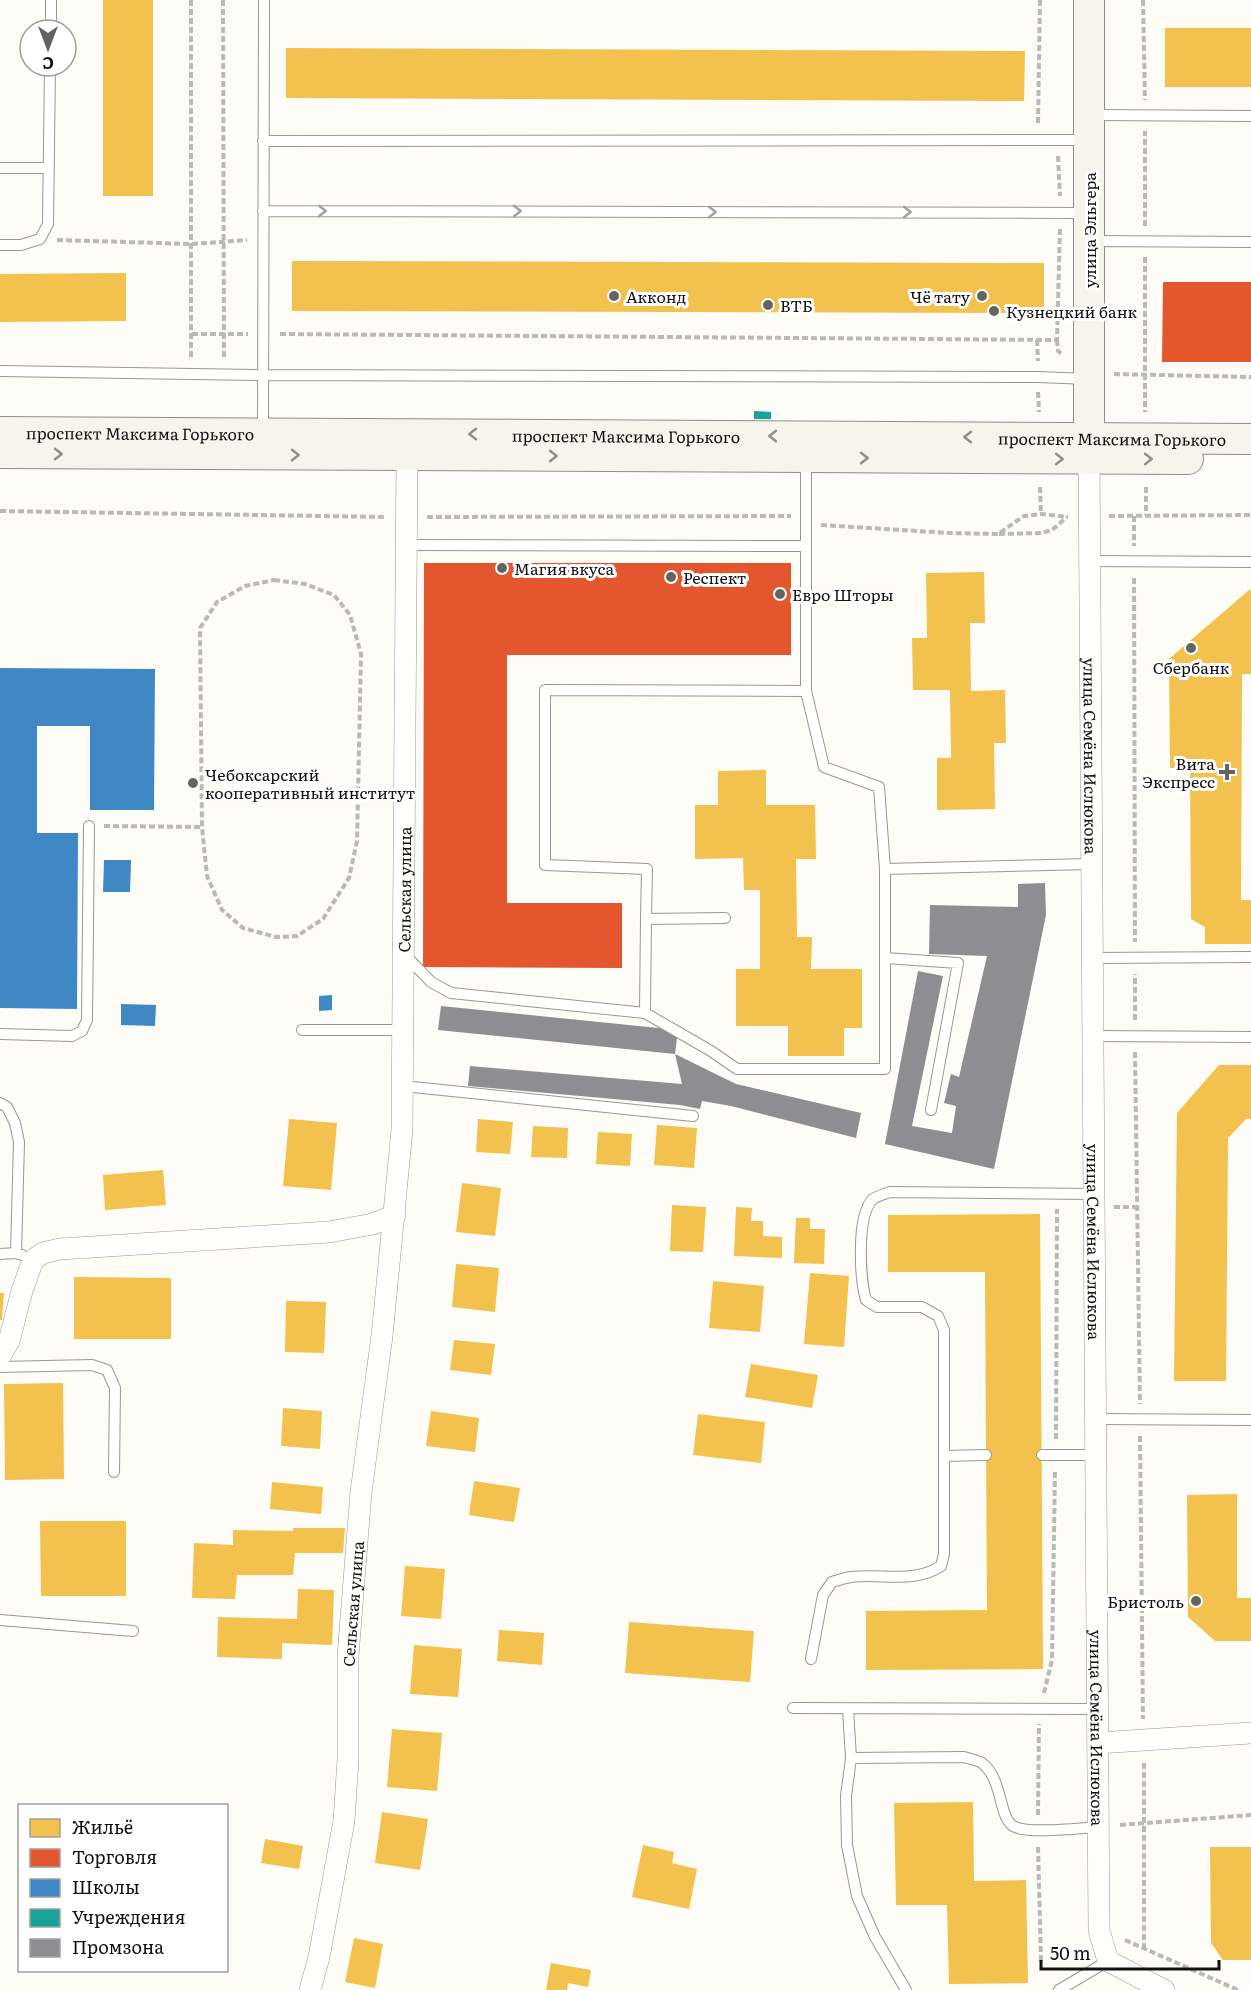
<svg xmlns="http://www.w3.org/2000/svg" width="1251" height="1990" viewBox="0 0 1251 1990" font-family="Literata,serif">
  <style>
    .homes { fill: #f2c14e }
    .shops { fill: #e4572e }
    .schools { fill: #3f88c5 }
    .public { fill: #17a398 }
    .industry { fill: #8d8d92 }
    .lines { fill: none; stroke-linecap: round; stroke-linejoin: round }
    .lane-casing { stroke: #979795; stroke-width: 12 }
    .street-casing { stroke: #979795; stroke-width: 22 }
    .secondary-casing { stroke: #8e8d8b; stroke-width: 32 }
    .path { stroke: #b9b9b8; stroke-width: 4; stroke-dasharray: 6 3; stroke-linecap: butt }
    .lane { stroke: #fffffe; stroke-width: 10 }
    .street { stroke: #fffffe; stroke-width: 21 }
    .secondary { stroke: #f6f4eb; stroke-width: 30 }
    .oneway { stroke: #a0a09f }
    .oneway2 { stroke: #8f8e89 }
    .poi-dot { fill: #646362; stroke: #fff; stroke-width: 2 }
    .labels { text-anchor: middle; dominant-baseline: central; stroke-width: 6; stroke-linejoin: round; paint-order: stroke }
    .street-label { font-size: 16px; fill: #111; stroke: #fff }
    .poi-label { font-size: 16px; fill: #111; stroke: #fff; text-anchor: start }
  </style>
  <rect width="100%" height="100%" fill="#fdfcf7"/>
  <path class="homes" d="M103,0H153V196H103Z
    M1165,28H1251V87H1165Z
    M286,48L1025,51L1024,101L286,98Z
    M292,261L1044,263V313L292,311Z
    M126,273V321L0,322V274Z
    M984,572L985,623H970L971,691L1005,690L1006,743H994L995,809L937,810V758H951L950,690H913L912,638H927L926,573Z
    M1249,590H1251V674H1242L1241,900H1251V944H1205V927L1191,919L1190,768H1170L1169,659Z
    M766,770V805H815L816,859H796L797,937H812L811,969H862V1028H844V1056H788V1026H736V969H760V890H744L743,858L695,859V805H718V771Z
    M1219,1065H1251V1119H1246L1228,1138L1226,1381H1174L1177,1113Z
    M289,1119L337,1123L331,1190L283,1186Z
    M478,1119L513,1122L510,1154L476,1152Z
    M657,1125L697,1128L694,1168L654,1165Z
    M533,1126L568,1128L567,1158L531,1157Z
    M598,1132L632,1134L630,1166L596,1164Z
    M163,1170L166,1205L105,1210L103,1175Z
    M462,1183L501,1188L495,1236L456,1232Z
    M672,1205L706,1207L703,1252L670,1251Z
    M736,1207L752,1208L751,1221H763V1236L782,1237V1258L734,1256Z
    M1040,1214L1043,1669L866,1670V1611L987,1610L985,1272H888V1215Z
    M796,1218H810V1229H825L824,1264L794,1263Z
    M456,1264L499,1268L495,1312L452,1307Z
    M810,1273L849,1276L844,1347L804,1344Z
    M74,1277L171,1278V1339H74Z
    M713,1281L764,1286L760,1332L709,1328Z
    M0,1293H4L2,1320H0Z
    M286,1301L326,1302L324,1353L285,1352Z
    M454,1340L495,1344L491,1375L450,1370Z
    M751,1364L818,1375L812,1408L745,1397Z
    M63,1383L64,1479L5,1480L4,1384Z
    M283,1408L322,1411L320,1449L281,1446Z
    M431,1411L479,1418L475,1452L426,1446Z
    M698,1414L765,1422L761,1463L693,1455Z
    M474,1481L520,1488L514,1522L469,1515Z
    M272,1482L323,1487L321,1514L270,1509Z
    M1237,1494V1598H1251V1641H1215L1188,1617L1187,1495Z
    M40,1521H126V1596H41Z
    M293,1528H345L343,1553H295L293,1575H237L235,1599L192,1598L194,1543L233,1545V1530L293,1531Z
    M405,1566L445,1569L441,1619L401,1616Z
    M298,1589L334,1590L332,1645L282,1643V1659L217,1657L218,1617L297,1619Z
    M629,1622L754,1631L750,1682L625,1673Z
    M499,1630L544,1633L542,1665L497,1661Z
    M414,1645L462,1649L458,1697L410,1694Z
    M392,1729L442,1733L437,1791L387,1787Z
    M973,1802L974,1881L1026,1880L1028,1983L949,1984L947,1905H896L894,1803Z
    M382,1812L428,1819L420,1870L375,1863Z
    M265,1839L303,1846L299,1869L261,1863Z
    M643,1845L674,1852L672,1863L697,1869L689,1909L632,1897Z
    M1210,1847H1251V1960H1223L1211,1943Z
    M354,1938L383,1944L375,1988L345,1982Z
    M551,1963L591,1970L588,1987L568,1983L567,1990H546Z"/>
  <path class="shops" d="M1163,282H1251V362H1162Z
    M424,563H791V655H507V903H622V968L423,967Z"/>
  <path class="schools" d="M0,668L155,669L154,810H90V726H37V833H78L77,1009L0,1008Z
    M104,860H131L130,892H103Z
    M332,995V1010L319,1011V996Z
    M121,1004L156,1005L155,1026L121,1025Z"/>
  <path class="public" d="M754,411L771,412V419H754Z"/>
  <path class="industry" d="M1045,883L1046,915L994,1169L885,1144L918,971L943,976L912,1126L952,1133L956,1106L944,1103L951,1074L959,1077L987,956L929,954L930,905L1018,907V884Z
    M441,1006L678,1030L675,1054L438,1030Z
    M675,1054L736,1084L861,1113L856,1138L731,1106L702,1101L700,1109L680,1105L468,1086L470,1066L682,1084Z"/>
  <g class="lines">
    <g class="lane-casing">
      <path id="lane" d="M51,30V0
        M1092,115L1251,116
        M263,141L1088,140
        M0,168H49
        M263,211L1088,213
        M1089,241L1251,242
        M0,245H21L40,239L48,224L50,66
        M0,371L262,375L1038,377L1089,379
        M263,432L264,0
        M406,545L806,546V458
        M806,546V691L824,767L879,787L885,869L1091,864
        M1089,561L1251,562
        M646,919L647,869L545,865V690L806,691
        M404,954L431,982L451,993L645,1013L646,919L725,918
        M885,958L958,963L931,1110
        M1092,958L1251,957
        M645,1013L711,1051L737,1069H885V869
        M302,1030H403
        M0,1034L72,1036L82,1031L87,1020L89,826
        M1093,1036L1251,1037
        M403,1086L693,1116
        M0,1103L7,1107L15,1123L19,1142L16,1253
        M0,1254L16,1253L22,1255
        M0,1367L92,1365L107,1370L115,1388L114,1472
        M1096,1419L1251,1420
        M1042,1455H1096
        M944,1456L986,1455
        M0,1620L133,1631
        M811,1659L823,1595L832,1582C838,1580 845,1578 851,1577C881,1573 914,1584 941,1566L944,1554V1330L938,1316L922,1307H877L866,1300C860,1279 856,1215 873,1199C877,1196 885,1194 890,1192L1094,1194
        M793,1708L1098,1709
        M848,1709L851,1758L846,1796L847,1845L857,1896L875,1937L906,1990
        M851,1758L964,1757C970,1759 977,1760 982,1763C1004,1780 998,1820 1015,1827C1032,1834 1079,1828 1099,1827
        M1059,1990L1108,1961"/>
    </g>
    <g class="street-casing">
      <g id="street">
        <path id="s1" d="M1089,459L1099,1930L1108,1961L1164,1990"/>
        <path d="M0,1356L9,1341L22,1291L33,1260L43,1253L60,1249L329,1232L373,1224L395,1215"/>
        <path d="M1098,1743L1251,1733"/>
        <path id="s2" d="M310,1990L319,1957L344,1821L348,1759V1656L361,1492L382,1336L402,1130L407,455"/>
      </g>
    </g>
    <g class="secondary-casing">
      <g id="secondary">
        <path d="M1089,0V456"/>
        <path id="s3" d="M0,432L1251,439"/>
        <path d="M0,453L1188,459"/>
      </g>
    </g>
    <path class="path" d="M191,0V359
      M223,0L224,359
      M1143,0L1145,100
      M1038,123L1040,0
      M1058,156L1060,196
      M1145,226V131
      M57,240L192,244L247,240
      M1145,257V412
      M192,334H248
      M280,334L1057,340L1060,228
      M1037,340L1038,361
      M1057,340L1058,351L1062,354
      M1114,374L1251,377
      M1038,392L1039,412
      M1040,487L1041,514
      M1146,487V515
      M0,511L386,517
      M1109,516L1251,515
      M1134,516V546
      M427,517L791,516
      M821,525L949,533L998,534L1024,516L1041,514L1068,517
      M999,534L1041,533L1052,530L1067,517
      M1134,578L1135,942
      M274,580L305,584L334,595L350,615L361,654L357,841L349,878L323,919L297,936L276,937L243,928L222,910L207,876L202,827L200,628L217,602L245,586Z
      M104,826L202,827
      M1135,1020V974
      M1135,1052L1140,1404
      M1114,1207H1137
      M1140,1436L1143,1719
      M1056,1439L1057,1209
      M1044,1693L1052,1660L1055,1470
      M1144,1763V1948
      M1038,1815L1039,1724
      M1120,1825L1251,1815
      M1038,1847L1041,1961
      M1125,1940L1238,1990"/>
    <use href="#lane" class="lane"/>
    <use href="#street" class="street"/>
    <use href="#secondary" class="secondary"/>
  </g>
  <defs><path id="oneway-chevron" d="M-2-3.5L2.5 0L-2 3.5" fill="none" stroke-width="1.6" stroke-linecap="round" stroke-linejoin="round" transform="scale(1.5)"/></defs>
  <g class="oneway">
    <use href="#oneway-chevron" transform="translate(322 211)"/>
    <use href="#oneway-chevron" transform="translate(517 211)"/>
    <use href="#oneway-chevron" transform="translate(712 212)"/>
    <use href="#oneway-chevron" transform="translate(907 212)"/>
  </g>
  <g class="oneway2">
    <use href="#oneway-chevron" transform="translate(473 434) rotate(-180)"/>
    <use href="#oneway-chevron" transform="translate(773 436) rotate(-180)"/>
    <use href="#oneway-chevron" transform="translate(968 437) rotate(-180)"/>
    <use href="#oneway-chevron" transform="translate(58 454)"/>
    <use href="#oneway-chevron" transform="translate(295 455)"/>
    <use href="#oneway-chevron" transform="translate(553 456)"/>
    <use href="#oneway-chevron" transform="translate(864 458)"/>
    <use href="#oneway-chevron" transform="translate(1059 459)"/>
    <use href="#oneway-chevron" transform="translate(1148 459)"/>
  </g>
  <g class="poi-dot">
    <circle cx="614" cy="296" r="6"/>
    <circle cx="982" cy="296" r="6"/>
    <circle cx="768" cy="305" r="6"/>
    <circle cx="994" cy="311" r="6"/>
    <circle cx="502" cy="568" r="6"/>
    <circle cx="671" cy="577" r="6"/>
    <circle cx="780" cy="594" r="6"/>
    <circle cx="1191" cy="648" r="6"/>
    <path d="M1224 763h6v6h6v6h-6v6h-6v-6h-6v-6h6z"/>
    <circle cx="193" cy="783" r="6"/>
    <circle cx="1196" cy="1601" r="6"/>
  </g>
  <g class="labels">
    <g class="street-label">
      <text transform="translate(1089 230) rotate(-90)">улица Эльгера</text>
      <text stroke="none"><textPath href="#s3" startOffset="140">проспект Максима Горького</textPath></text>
      <text stroke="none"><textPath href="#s3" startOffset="626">проспект Максима Горького</textPath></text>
      <text stroke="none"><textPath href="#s3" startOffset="1112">проспект Максима Горького</textPath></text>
      <text stroke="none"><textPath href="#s1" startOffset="297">улица Семёна Ислюкова</textPath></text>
      <text stroke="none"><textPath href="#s2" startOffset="1107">Сельская улица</textPath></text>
      <text stroke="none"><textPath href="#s1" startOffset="783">улица Семёна Ислюкова</textPath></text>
      <text stroke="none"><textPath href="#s2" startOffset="390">Сельская улица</textPath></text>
      <text stroke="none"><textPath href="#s1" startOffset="1269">улица Семёна Ислюкова</textPath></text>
    </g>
    <g class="poi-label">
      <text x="626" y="296">Акконд</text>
      <text x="970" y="296" text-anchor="end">Чё тату</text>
      <text x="780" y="305">ВТБ</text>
      <text x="1006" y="311">Кузнецкий банк</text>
      <text x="514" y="568">Магия вкуса</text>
      <text x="683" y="577">Респект</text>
      <text x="792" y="594">Евро Шторы</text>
      <text x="1191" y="667" text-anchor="middle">Сбербанк</text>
      <text x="1215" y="763" text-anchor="end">Вита<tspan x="1215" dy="18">Экспресс</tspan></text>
      <text x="205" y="774">Чебоксарский<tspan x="205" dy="18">кооперативный институт</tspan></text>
      <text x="1184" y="1601" text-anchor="end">Бристоль</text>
    </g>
  </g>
  <rect x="18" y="1804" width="210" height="168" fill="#ffffff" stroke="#a0a0a0" stroke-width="1.5"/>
  <rect x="30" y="1819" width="30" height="18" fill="#f2c14e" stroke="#a0a0a0" stroke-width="1.5"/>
  <text x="72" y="1834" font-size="18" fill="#111111">Жильё</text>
  <rect x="30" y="1849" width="30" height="18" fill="#e4572e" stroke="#a0a0a0" stroke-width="1.5"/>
  <text x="72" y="1864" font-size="18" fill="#111111">Торговля</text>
  <rect x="30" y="1879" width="30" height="18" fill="#3f88c5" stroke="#a0a0a0" stroke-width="1.5"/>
  <text x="72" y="1894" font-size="18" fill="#111111">Школы</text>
  <rect x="30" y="1909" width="30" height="18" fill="#17a398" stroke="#a0a0a0" stroke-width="1.5"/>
  <text x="72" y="1924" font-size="18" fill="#111111">Учреждения</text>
  <rect x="30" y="1939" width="30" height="18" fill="#8d8d92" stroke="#a0a0a0" stroke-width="1.5"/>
  <text x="72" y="1954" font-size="18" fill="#111111">Промзона</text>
  <g transform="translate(48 48) rotate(180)"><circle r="28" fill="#ffffff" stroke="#a0a0a0" stroke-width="1.5"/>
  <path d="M0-4.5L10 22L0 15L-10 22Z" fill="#646362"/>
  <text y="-9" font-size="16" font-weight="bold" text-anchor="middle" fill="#111111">С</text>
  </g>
  <path d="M1041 1960v9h178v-9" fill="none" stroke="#111111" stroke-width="3"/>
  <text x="1050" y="1960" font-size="18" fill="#111111" stroke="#ffffff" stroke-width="4.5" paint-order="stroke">50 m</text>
</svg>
